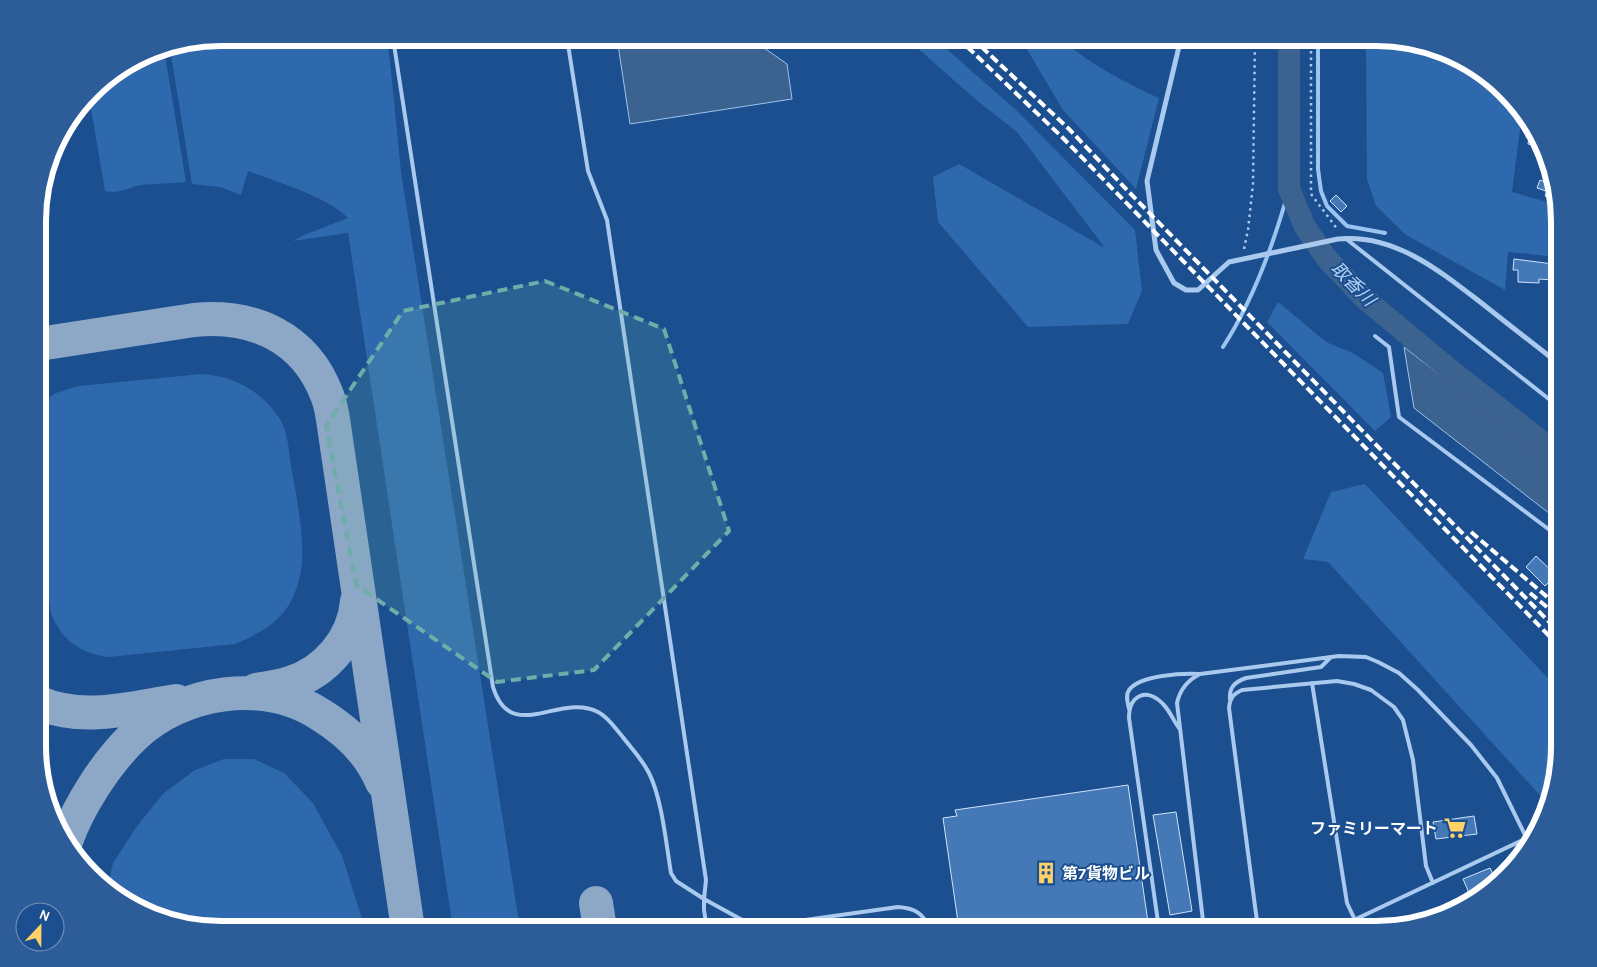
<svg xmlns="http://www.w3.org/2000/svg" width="1597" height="967" viewBox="0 0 1597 967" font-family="Karla,'Noto Sans JP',sans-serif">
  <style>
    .green { fill: #2e69ad }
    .water { fill: #3c6290; stroke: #9cc4f0 }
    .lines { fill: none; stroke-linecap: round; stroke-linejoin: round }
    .stream { stroke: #9cc4f0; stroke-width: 4 }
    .river { stroke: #3c6290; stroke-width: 22 }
    .taxiway { stroke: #8da7c7; stroke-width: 34 }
    .building { fill: #4478b7; stroke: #cfe3fa }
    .path { stroke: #a9c9ee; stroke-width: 2.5; stroke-dasharray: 2.5 4; stroke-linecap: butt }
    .service { stroke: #a9c9ee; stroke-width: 4 }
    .minor { stroke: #a9c9ee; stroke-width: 5 }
    .rail { stroke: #fff; stroke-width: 4; stroke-dasharray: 9 4; stroke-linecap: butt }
    .marked { fill: #6fada8; fill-opacity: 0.2; stroke: #6fada8; stroke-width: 4; stroke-dasharray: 10 6; stroke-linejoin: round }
    .labels { text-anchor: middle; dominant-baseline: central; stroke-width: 4; stroke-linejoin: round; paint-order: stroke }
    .poi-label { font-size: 16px; font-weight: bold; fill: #fff; stroke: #1b4f8f; text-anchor: end }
    .water-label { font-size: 18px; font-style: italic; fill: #b5d3f5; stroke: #1b4f8f }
    .rim { fill: none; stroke: #fff; stroke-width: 6 }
  </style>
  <rect width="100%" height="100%" fill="#1b4f8f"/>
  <path class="green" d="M221,38H387L391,71L401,172L520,929H453L348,233L293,241L304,235L348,218C328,197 277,182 248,171L241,195L220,187L192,184L170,48Z
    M906,38H934L1016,110L1135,230L1142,291L1128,324L1028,327L938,222L933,177L959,164L1105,248L1017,132L974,98Z
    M1016,38H1060C1089,64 1124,82 1159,98L1136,189L1063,110L1025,46Z
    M1357,38H1376L1424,44L1468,62L1522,113L1512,192L1558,205L1559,257L1508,252L1505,290L1406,235L1376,206L1367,179L1366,40Z
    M164,49L186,182C171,183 156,184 141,185C129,187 117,195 105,191L89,97L100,83L151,51Z
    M1278,302L1326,342L1353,353L1383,373L1391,417L1375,431L1267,322Z
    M202,374C234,376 264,392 281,421C288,434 289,451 291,466C296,494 304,532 302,561C301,573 298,586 293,597C282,622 259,634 235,644L109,657C81,654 61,640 51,613L39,534V409L47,399L56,393L78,386Z
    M1365,484L1559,690V758L1546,802L1328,562L1303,559L1331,492Z
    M224,759H254L284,773L313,803L342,856L363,921L364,929H221L173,923L129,905L108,885L113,863L137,826L164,793L195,770Z"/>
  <path class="water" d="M617,38H750L787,64L792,99L630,124Z
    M1404,347L1559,467V521L1414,408Z"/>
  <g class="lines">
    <path class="stream" d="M1318,38V169L1321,191L1327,206L1347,226L1385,233
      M1223,347C1254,299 1274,243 1289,189"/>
    <path class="river" d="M1289,38V189L1305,227L1328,260L1364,298L1454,373L1559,455"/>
    <path class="taxiway" d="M39,344L194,320C253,314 305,337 327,395C332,407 333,420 335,433L408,929
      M256,690C267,688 279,687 290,683C326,672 354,639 357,601
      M39,703C84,722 130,708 176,701
      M66,841C79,805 106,763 134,736C183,690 264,678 321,715C347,731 370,753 382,782
      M596,903L600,929"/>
  </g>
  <path class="building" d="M1528,119H1529L1538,146L1528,144L1529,137H1526Z
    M1540,180L1548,183L1546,191L1537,188Z
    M1549,186H1551L1556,199L1545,196Z
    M1336,195L1347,206L1341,212L1330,201Z
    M1514,259L1553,264L1552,280L1539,279V283L1518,282V270H1513Z
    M1552,268H1559V283H1552Z
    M1552,290L1559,291V311L1549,310Z
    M1536,556L1556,575L1545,586L1526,567Z
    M1128,785L1149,929H959L943,818L957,816L955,810Z
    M1176,812L1192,911L1170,915L1153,815Z
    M1474,816L1477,834L1436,839L1433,822Z
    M1490,868L1495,878L1472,900L1463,879Z"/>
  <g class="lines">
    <path class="path" d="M1311,38V194L1338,230
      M1244,249L1248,230L1253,184L1255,38"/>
    <path class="service" d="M393,38L493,687C511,745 560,692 598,712C608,717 615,728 622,736C631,748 642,759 649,773C662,799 666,843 671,873L676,881L704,899V910L707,929
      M567,38L588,171L607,220L706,880L704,899L755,927
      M1345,238L1559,407
      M1375,336L1389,347L1399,417L1559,537
      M1200,674C1188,680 1180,689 1177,703L1204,929
      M1312,683L1347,903L1355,920
      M1230,699C1229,687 1235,682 1246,678L1321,667L1331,657
      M1129,709C1128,703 1125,696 1129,690C1140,675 1183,673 1200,674L1339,656L1366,657L1378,662L1399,673L1418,690L1471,745L1497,778L1529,843
      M740,929L898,907C914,908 924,913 929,929
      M1159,929L1129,718C1129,695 1147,687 1163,704C1170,711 1173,720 1179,728
      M1258,929L1229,708C1230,698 1233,694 1242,690L1337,681L1354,684L1371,690L1394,707L1403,720L1413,760L1426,866L1433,883
      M1335,929L1527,838"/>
    <path class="minor" d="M1181,38L1147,181L1156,250L1174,283L1186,290H1198L1229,262L1338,239C1395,233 1441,272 1484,305C1509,325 1534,344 1559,364"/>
    <path class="rail" d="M958,38L1062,137L1559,646
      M972,38L1069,129L1126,189L1559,632
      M1471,532L1559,607
      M1530,593L1559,617"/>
  </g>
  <path class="marked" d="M545,281L664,329L729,531L594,670L497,682L356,585L326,426L403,311Z"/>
  <defs>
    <g id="supermarket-bare" transform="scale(1.725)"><path d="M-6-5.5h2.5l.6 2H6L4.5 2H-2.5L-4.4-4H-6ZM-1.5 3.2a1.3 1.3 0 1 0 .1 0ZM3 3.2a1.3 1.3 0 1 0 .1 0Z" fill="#ffd166" stroke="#1b4f8f" stroke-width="2.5" paint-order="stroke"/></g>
    <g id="building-bare" transform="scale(1.725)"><path d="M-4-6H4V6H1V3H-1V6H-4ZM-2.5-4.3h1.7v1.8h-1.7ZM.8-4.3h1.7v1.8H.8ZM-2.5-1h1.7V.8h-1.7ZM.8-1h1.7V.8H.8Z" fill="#ffd166" stroke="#1b4f8f" stroke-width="2.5" paint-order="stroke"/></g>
  </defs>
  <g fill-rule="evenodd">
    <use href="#supermarket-bare" x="1455" y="828"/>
    <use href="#building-bare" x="1046" y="873"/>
  </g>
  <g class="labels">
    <g class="poi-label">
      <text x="1438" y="828">ファミリーマート</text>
      <text x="1062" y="873" text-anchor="start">第7貨物ビル</text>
    </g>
    <g class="water-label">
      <text transform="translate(1353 284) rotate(45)">取香川</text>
    </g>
  </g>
  <path d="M0 0H1597V967H0ZM221 46H1376A175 175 0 0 1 1551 221V746A175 175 0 0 1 1376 921H221A175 175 0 0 1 46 746V221A175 175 0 0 1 221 46Z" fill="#2d5d98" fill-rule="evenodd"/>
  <path class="rim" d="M221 46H1376A175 175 0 0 1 1551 221V746A175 175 0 0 1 1376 921H221A175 175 0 0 1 46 746V221A175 175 0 0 1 221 46Z"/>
  <g transform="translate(40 927) rotate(22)"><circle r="24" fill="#1b4f8f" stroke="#7695bc"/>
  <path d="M0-4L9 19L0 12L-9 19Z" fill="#ffd166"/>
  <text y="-8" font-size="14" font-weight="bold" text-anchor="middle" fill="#ffffff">N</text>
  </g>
</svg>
